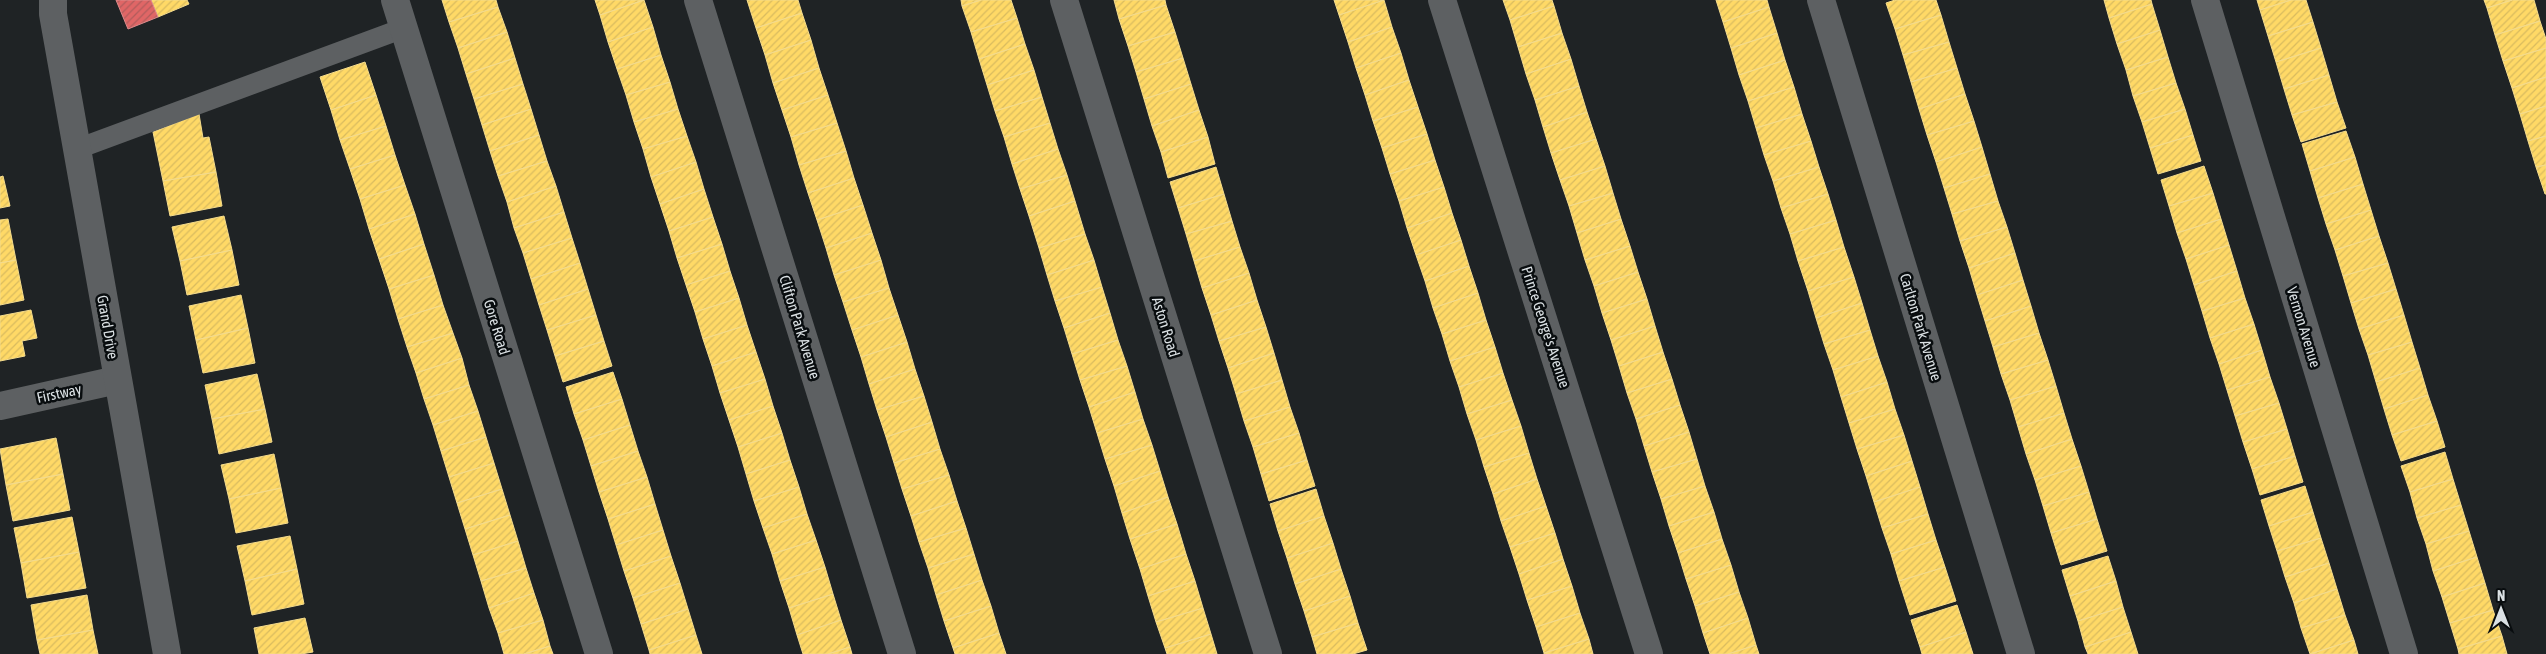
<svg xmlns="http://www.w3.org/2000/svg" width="2546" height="654" viewBox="0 0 2546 654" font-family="'Asap Condensed',sans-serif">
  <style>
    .homes { fill: url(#homes-hatch); stroke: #f4db8c }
    .shops { fill: url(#shops-hatch); stroke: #de8b8c }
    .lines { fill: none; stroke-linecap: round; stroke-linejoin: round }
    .lane { stroke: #5d6062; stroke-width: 20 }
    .street { stroke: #5d6062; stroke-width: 28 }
    .secondary { stroke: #5d6062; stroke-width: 28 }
    .labels { text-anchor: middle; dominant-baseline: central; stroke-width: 5; stroke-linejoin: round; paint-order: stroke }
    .street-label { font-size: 15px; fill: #dbe1e4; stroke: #090d0f }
  </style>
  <defs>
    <pattern id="homes-hatch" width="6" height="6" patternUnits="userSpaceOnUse" patternTransform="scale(1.25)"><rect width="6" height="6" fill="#ffd966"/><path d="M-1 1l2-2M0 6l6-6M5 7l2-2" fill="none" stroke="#d9bb5f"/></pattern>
    <pattern id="shops-hatch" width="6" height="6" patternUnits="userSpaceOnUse" patternTransform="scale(1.25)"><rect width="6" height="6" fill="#e06666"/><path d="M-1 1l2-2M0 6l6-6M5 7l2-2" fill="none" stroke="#b15c5c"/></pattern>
  </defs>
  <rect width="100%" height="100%" fill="#1f2325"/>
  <path class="homes" d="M151,0H187L189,4L158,17Z
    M442,0H496L498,7L449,22Z
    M595,0H644L600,15Z
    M644,0L653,27L608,42L600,15Z
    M747,0H798L802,13L756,28Z
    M961,0H981L962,6Z
    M981,0H1011L1017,18L971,32L962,6Z
    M1114,0H1165L1166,5L1119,19Z
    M1334,0H1384L1339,15Z
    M1384,0L1392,27L1348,42L1339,15Z
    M1503,0H1552L1554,6L1510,20Z
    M1716,0H1767L1769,7L1723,22Z
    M1895,0H1936L1941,15L1895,29L1886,3Z
    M2104,0H2151L2152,4L2109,18Z
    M2257,0H2291L2260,10Z
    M2291,0H2306L2313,22L2268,36L2260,10Z
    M2484,0H2512L2487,8Z
    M2512,0H2534L2540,21L2495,35L2487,8Z
    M2152,4L2160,30L2117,44L2109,18Z
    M1166,5L1175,32L1128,46L1119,19Z
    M1554,6L1562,33L1518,47L1510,20Z
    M498,7L507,32L458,48L449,22Z
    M1769,7L1777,33L1731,48L1723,22Z
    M802,13L811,40L765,55L756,28Z
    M1941,15L1949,42L1903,55L1895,29Z
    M1017,18L1025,44L979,59L971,32Z
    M2540,21L2546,39V48L2503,61L2495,35Z
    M2313,22L2321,48L2276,62L2268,36Z
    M653,27L661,55L617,69L608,42Z
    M1392,27L1401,53L1356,68L1348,42Z
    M2160,30L2168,57L2126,70L2117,44Z
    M507,32L515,58L466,74L458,48Z
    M1175,32L1183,58L1136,72L1128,46Z
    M1562,33L1571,59L1526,74L1518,47Z
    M1777,33L1785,60L1739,75L1731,48Z
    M811,40L819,68L773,83L765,55Z
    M1949,42L1957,68L1911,82L1903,55Z
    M1025,44L1034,70L987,85L979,59Z
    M2321,48L2329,75L2284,89L2276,62Z
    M2546,48V77L2512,88L2503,61Z
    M1401,53L1409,80L1365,95L1356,68Z
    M661,55L670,82L626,95L617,69Z
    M2168,57L2176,83L2133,96L2126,70Z
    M515,58L523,84L474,99L466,74Z
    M1183,58L1191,84L1144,99L1136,72Z
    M1571,59L1579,86L1535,100L1526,74Z
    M1785,60L1794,87L1748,101L1739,75Z
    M365,62L376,95L331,110L320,77Z
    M819,68L828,95L782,110L773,83Z
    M1957,68L1965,94L1919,109L1911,82Z
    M1034,70L1042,97L995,111L987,85Z
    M2329,75L2337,102L2292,115L2284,89Z
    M2546,77V106L2520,114L2512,88Z
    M1409,80L1418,107L1373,121L1365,95Z
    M670,82L678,109L634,122L626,95Z
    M2176,83L2185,109L2142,122L2133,96Z
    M523,84L531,109L482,125L474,99Z
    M1191,84L1199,110L1152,126L1144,99Z
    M1579,86L1587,112L1543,127L1535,100Z
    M1794,87L1802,114L1756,128L1748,101Z
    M1965,94L1974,121L1927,135L1919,109Z
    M376,95L386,126L340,140L331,110Z
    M828,95L837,123L791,137L782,110Z
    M1042,97L1050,123L1004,137L995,111Z
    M2337,102L2346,128L2301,142L2292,115Z
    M2546,106V136L2528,141L2520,114Z
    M1418,107L1427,134L1382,148L1373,121Z
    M531,109L539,135L490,151L482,125Z
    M678,109L687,136L643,149L634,122Z
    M2185,109L2193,135L2150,148L2142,122Z
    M1199,110L1208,137L1161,152L1152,126Z
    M1587,112L1596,139L1551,153L1543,127Z
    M199,114L203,138L209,137L216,172L163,181L153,132Z
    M1802,114L1811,141L1764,155L1756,128Z
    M1974,121L1982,147L1936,162L1927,135Z
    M837,123L846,151L799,165L791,137Z
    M1050,123L1058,149L1012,164L1004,137Z
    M386,126L395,155L350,169L340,140Z
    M2346,131L2355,157L2310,171L2302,144Z
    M1427,134L1435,160L1390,174L1382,148Z
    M539,135L547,161L498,176L490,151Z
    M2193,135L2201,161L2158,174L2150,148Z
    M687,136L696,162L651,177L643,149Z
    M2546,136V165L2536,167L2528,141Z
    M1208,137L1215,164L1168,178L1161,152Z
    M1596,139L1605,166L1560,180L1551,153Z
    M1811,141L1819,167L1773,181L1764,155Z
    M1982,147L1990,174L1944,188L1936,162Z
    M1058,149L1067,175L1020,189L1012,164Z
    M846,151L854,178L808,193L799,165Z
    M395,155L405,185L360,199L350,169Z
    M2355,157L2363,184L2318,198L2310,171Z
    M1435,160L1444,187L1399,201L1390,174Z
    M547,161L556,186L507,202L498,176Z
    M696,162L704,189L660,204L651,177Z
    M2546,165V194H2545L2536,167Z
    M1605,166L1613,193L1569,206L1560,180Z
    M2204,166L2213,193L2169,206L2161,180Z
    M1216,167L1224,194L1178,208L1170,182Z
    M1819,167L1828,194L1781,208L1773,181Z
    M216,172L222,206L170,216L163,181Z
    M1990,174L1998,201L1952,214L1944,188Z
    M1067,175L1075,201L1029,216L1020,189Z
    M3,176L10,206L0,208V177Z
    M854,178L863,205L817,220L808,193Z
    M2363,184L2371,210L2326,224L2318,198Z
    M405,185L415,214L369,229L360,199Z
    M556,186L564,212L514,228L507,202Z
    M1444,187L1452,213L1407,228L1399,201Z
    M704,189L713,217L669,231L660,204Z
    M1613,193L1621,219L1577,233L1569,206Z
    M2213,193L2221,219L2177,233L2169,206Z
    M1224,194L1232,221L1186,234L1178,208Z
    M1828,194L1836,220L1790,234L1781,208Z
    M1075,201L1085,234L1039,248L1029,216Z
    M1998,201L2007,227L1960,241L1952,214Z
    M863,205L872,233L826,248L817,220Z
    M2371,210L2379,236L2335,250L2326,224Z
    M564,212L572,238L523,253L514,228Z
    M1452,213L1461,240L1416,255L1407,228Z
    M415,214L424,244L379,259L369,229Z
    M224,216L232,250L180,261L172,227Z
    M713,217L722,244L677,258L669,231Z
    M8,219L16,260L0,263V220Z
    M1621,219L1630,246L1585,260L1577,233Z
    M2221,219L2229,245L2186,259L2177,233Z
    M1836,220L1844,247L1798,261L1790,234Z
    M1232,221L1240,247L1194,261L1186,234Z
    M2007,227L2015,253L1969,268L1960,241Z
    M872,233L881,260L834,275L826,248Z
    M1085,234L1094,260L1047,275L1039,248Z
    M2379,236L2388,263L2343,276L2335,250Z
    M572,238L580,263L531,279L523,253Z
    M1461,240L1469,266L1425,281L1416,255Z
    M424,244L434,275L389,289L379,259Z
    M722,244L730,271L686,285L677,258Z
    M2229,245L2237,271L2194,285L2186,259Z
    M1630,246L1638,272L1594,286L1585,260Z
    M1240,247L1249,273L1202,288L1194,261Z
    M1844,247L1854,277L1808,291L1798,261Z
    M232,250L239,285L187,295L180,261Z
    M2015,253L2023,280L1977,295L1969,268Z
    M16,260L24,300L0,305V263Z
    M881,260L889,288L843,302L834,275Z
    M1094,260L1102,287L1055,301L1047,275Z
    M580,263L588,289L539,305L531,279Z
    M2388,263L2396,289L2351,303L2343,276Z
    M1469,266L1478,293L1433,308L1425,281Z
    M730,271L739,298L695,312L686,285Z
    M2237,271L2245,298L2202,311L2194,285Z
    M1638,272L1647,299L1602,313L1594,286Z
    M1249,273L1257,300L1211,315L1202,288Z
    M434,275L443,305L398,319L389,289Z
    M1854,277L1862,303L1816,318L1808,291Z
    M2023,280L2031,306L1985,321L1977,295Z
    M1102,287L1110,313L1064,328L1055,301Z
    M889,288L898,315L852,330L843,302Z
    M588,289L596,315L547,330L539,305Z
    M2396,289L2404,315L2359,329L2351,303Z
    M1478,293L1486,320L1442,334L1433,308Z
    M241,295L248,328L196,340L189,306Z
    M739,298L747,325L703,339L695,312Z
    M2245,298L2254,324L2210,338L2202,311Z
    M1647,299L1655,326L1611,340L1602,313Z
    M1257,300L1266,327L1219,341L1211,315Z
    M1862,303L1870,330L1824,344L1816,318Z
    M443,305L453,333L407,347L398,319Z
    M2031,306L2039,333L1993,347L1985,321Z
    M31,310L37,338L22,341L25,356L0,361V316Z
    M1110,313L1118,340L1072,354L1064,328Z
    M596,315L604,341L555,356L547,330Z
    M898,315L907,342L861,357L852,330Z
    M2404,315L2412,342L2368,355L2359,329Z
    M1486,320L1495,347L1450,361L1442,334Z
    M2254,324L2262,350L2219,364L2210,338Z
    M747,325L756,352L712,366L703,339Z
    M1655,326L1663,352L1619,366L1611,340Z
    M1266,327L1274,353L1228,368L1219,341Z
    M248,328L255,363L203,373L196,340Z
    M1870,330L1878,356L1833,370L1824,344Z
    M453,333L462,358L416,373L407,347Z
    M2039,333L2048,360L2001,374L1993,347Z
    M1118,340L1127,366L1080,380L1072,354Z
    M604,341L612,366L563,382L555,356Z
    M907,342L915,369L869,384L861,357Z
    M2412,342L2420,368L2376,382L2368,355Z
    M1495,347L1503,373L1459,387L1450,361Z
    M2262,350L2270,377L2227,390L2219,364Z
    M756,352L765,379L720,393L712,366Z
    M1663,352L1672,379L1627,393L1619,366Z
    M1274,353L1282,380L1236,394L1228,368Z
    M1878,356L1887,382L1841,397L1833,370Z
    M462,358L469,385L424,399L416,373Z
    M2048,360L2056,386L2010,400L2001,374Z
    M1127,366L1135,392L1089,407L1080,380Z
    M2420,368L2428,395L2384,409L2376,382Z
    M915,369L924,396L877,410L869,384Z
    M613,372L622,399L574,414L566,387Z
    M1503,373L1512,400L1467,414L1459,387Z
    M257,374L265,409L212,419L205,385Z
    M2270,377L2279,403L2235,416L2227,390Z
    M765,379L773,406L729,420L720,393Z
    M1672,379L1680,405L1636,419L1627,393Z
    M1282,380L1290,407L1244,421L1236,394Z
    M1887,382L1895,409L1849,423L1841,397Z
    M469,385L478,411L433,425L424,399Z
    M2056,386L2064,413L2018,427L2010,400Z
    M1135,392L1143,419L1097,433L1089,407Z
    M2428,395L2437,421L2392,435L2384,409Z
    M924,396L932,422L886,437L877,410Z
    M622,399L630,425L583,440L574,414Z
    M1512,400L1521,426L1476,440L1467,414Z
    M2279,403L2287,429L2243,442L2235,416Z
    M1680,405L1689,432L1644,446L1636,419Z
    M773,406L782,433L738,447L729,420Z
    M1290,407L1299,433L1253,447L1244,421Z
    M265,409L272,442L219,454L212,419Z
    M1895,409L1904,435L1857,449L1849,423Z
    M478,411L486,437L441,451L433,425Z
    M2064,413L2072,439L2026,454L2018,427Z
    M1143,419L1152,445L1105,459L1097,433Z
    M2437,421L2445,447L2401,461L2392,435Z
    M932,422L940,449L894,463L886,437Z
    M630,425L638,451L591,466L583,440Z
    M1521,426L1529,453L1484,467L1476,440Z
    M2287,429L2295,456L2252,469L2243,442Z
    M1689,432L1697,459L1652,472L1644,446Z
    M782,433L790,460L746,474L738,447Z
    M1299,433L1307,460L1261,474L1253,447Z
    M1904,435L1912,461L1866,476L1857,449Z
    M486,437L494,463L449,477L441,451Z
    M56,438L63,474L6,485L0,449Z
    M2072,439L2081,466L2035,480L2026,454Z
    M1152,445L1160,471L1114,486L1105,459Z
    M940,449L949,475L902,489L894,463Z
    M638,451L647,477L599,492L591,466Z
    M2445,452L2453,479L2410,492L2401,466Z
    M1529,453L1537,479L1493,494L1484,467Z
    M274,454L281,488L229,499L221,465Z
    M2295,456L2303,482L2260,495L2252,469Z
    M1697,459L1705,486L1661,499L1652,472Z
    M790,460L799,487L754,501L746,474Z
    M1307,460L1315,486L1269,501L1261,474Z
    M1912,461L1920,487L1874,502L1866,476Z
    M494,463L502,489L457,503L449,477Z
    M2081,466L2089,492L2043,506L2035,480Z
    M1160,471L1168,497L1122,513L1114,486Z
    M63,474L70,510L13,521L6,485Z
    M949,475L957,501L911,516L902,489Z
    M647,477L655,504L608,519L599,492Z
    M1537,479L1546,506L1501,521L1493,494Z
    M2453,479L2461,505L2417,518L2410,492Z
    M1705,486L1714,512L1669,526L1661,499Z
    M2305,486L2313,512L2269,526L2261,500Z
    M799,487L807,514L763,528L754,501Z
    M1920,487L1928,514L1882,528L1874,502Z
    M281,488L288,523L236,533L229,499Z
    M502,489L510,515L465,529L457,503Z
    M1316,489L1324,516L1278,531L1270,504Z
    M2089,492L2097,519L2051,533L2043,506Z
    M1168,497L1177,524L1130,539L1122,513Z
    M957,501L966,528L919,542L911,516Z
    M655,504L663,530L616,545L608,519Z
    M2461,505L2469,531L2426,544L2417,518Z
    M1546,506L1555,533L1510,547L1501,521Z
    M1714,512L1722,539L1678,553L1669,526Z
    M2313,512L2321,538L2277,551L2269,526Z
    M807,514L816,540L772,554L763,528Z
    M1928,514L1936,540L1891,554L1882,528Z
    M510,515L518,541L473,555L465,529Z
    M1324,516L1333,543L1287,558L1278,531Z
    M72,517L79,552L21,563L14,528Z
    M2097,519L2107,551L2061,565L2051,533Z
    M1177,524L1186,554L1140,569L1130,539Z
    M966,528L974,554L928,568L919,542Z
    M663,530L671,556L624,571L616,545Z
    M2469,531L2477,557L2433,571L2426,544Z
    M1555,533L1563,559L1519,574L1510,547Z
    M290,536L297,569L245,581L237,546Z
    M2321,538L2329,563L2285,577L2277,551Z
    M1722,539L1731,565L1686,579L1678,553Z
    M816,540L825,567L780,581L772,554Z
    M1936,540L1945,567L1899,581L1891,554Z
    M518,541L526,568L481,581L473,555Z
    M1333,543L1341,569L1295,584L1287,558Z
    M79,552L86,588L27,598L21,563Z
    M974,554L982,580L936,595L928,568Z
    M1186,554L1195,581L1148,596L1140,569Z
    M671,556L680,583L633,598L624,571Z
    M2108,556L2116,581L2070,596L2062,570Z
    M2477,557L2485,583L2442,597L2433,571Z
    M1563,559L1572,586L1527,600L1519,574Z
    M2329,563L2337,589L2294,603L2285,577Z
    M1731,565L1739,592L1695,606L1686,579Z
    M825,567L833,594L789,608L780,581Z
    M1945,567L1956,601L1910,615L1899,581Z
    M526,568L534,593L489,608L481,581Z
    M297,569L304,604L252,615L245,581Z
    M1341,569L1350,596L1304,611L1295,584Z
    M982,580L991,606L944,621L936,595Z
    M1195,581L1203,608L1156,622L1148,596Z
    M2116,581L2123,607L2078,621L2070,596Z
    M680,583L688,609L641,624L633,598Z
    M2485,583L2493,610L2450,623L2442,597Z
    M1572,586L1580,613L1536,627L1527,600Z
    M2337,589L2345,615L2301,628L2294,603Z
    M1739,592L1748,618L1703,633L1695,606Z
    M534,593L543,620L498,633L489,608Z
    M833,594L841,620L797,635L789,608Z
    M87,595L93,630L37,640L31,605Z
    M1350,596L1358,623L1312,637L1304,611Z
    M1957,605L1966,632L1920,647L1911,620Z
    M991,606L999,633L953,648L944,621Z
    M2123,607L2131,632L2085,647L2078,621Z
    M1203,608L1211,634L1165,648L1156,622Z
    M688,609L696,635L649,650L641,624Z
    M2493,610L2502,636L2458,649L2450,623Z
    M1580,613L1589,639L1544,653L1536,627Z
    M2345,615L2354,640L2310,654L2301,628Z
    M305,618L313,652L301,654H259L254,628Z
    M1748,618L1756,645L1728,654H1710L1703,633Z
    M543,620L550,646L524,654H504L498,633Z
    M841,620L850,647L828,654H803L797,635Z
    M1358,623L1367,650L1353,654H1317L1312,637Z
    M93,630L98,654H40L37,640Z
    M1966,632L1973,654H1922L1920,647Z
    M2131,632L2138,654H2088L2085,647Z
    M999,633L1006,654H955L953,648Z
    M1211,634L1217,654H1167L1165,648Z
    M696,635L702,654H650L649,650Z
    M2502,636L2507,654H2459L2458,649Z
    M1589,639L1593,654H1544V653Z
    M2354,640L2358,654H2310Z
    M1756,645L1759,654H1728Z
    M550,646L553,654H524Z
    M850,647L852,654H828Z"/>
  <path class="shops" d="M116,0H151L158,17L128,29Z"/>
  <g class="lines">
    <path class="lane" d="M77,149L404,28"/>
    <path class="street" d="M395,0L599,654
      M698,0L902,654
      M1064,0L1268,654
      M1442,0L1649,654
      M1821,0L2021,654
      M2205,0L2404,654
      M0,406L117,380"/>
    <path class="secondary" d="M53,0V14L167,654"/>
  </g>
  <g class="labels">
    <g class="street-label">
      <text transform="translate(108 327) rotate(80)">Grand Drive</text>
      <text transform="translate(497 327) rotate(73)">Gore Road</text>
      <text transform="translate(800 327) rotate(73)">Clifton Park Avenue</text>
      <text transform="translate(1166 327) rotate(73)">Aston Road</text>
      <text transform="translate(1546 327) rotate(72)">Prince George's Avenue</text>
      <text transform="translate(1921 327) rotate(73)">Carlton Park Avenue</text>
      <text transform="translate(2304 327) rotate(73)">Vernon Avenue</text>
      <text transform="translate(59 393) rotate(-12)">Firstway</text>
    </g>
  </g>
  <g transform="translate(2501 609)" stroke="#090d0f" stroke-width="4" paint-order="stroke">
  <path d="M0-4L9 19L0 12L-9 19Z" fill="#dbe1e4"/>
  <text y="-8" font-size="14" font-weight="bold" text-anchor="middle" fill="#dbe1e4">N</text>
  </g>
</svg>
